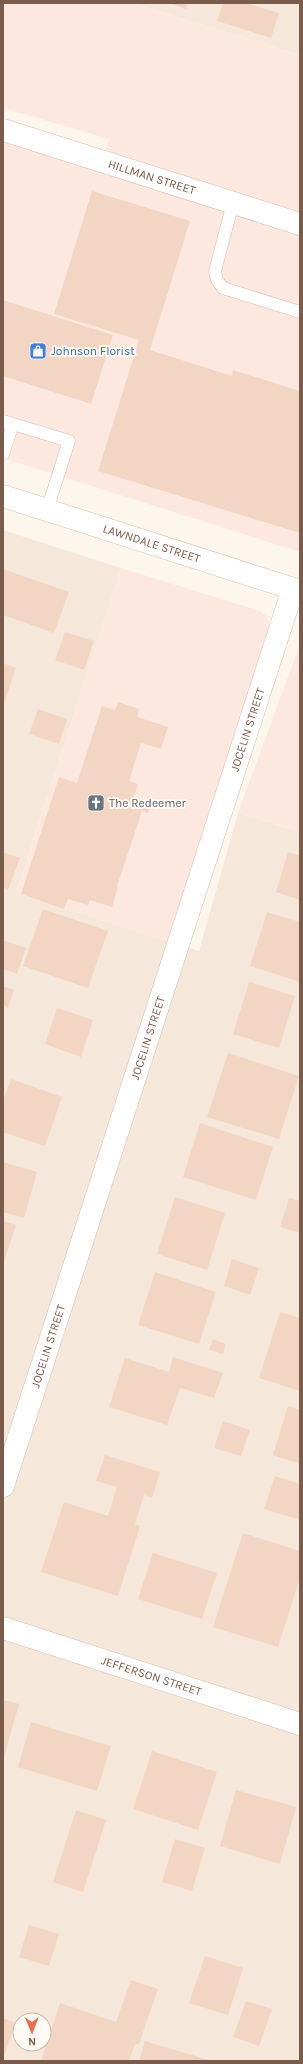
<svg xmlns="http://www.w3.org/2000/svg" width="303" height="2064" viewBox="0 0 303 2064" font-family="Karla,sans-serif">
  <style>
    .residential { fill: #f5e8da; fill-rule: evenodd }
    .commercial { fill: #fde8e0 }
    .building { fill: #f3d5c3 }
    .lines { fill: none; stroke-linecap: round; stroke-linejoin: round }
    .lane-casing { stroke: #d1beb0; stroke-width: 13 }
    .street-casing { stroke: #d1beb0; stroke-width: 23 }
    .secondary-casing { stroke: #d6c0b0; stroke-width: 23 }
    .lane { stroke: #fff; stroke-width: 12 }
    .street { stroke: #fff; stroke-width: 22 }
    .secondary { stroke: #fff; stroke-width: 22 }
    .labels { text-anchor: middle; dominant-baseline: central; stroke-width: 4; stroke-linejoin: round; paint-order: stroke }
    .street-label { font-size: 12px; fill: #7a5c4d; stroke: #fffaf3 }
    .shop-label { font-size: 12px; fill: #366cbe; stroke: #fffaf3; text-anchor: start }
    .worship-label { font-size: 12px; fill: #5b616d; stroke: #fffaf3; text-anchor: start }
  </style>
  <rect width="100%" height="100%" fill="#fdf6ec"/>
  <path class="residential" d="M133,3H300V55Z
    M3,530L121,568L16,893L199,951L238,813L300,832V2061H3ZM20,2020H44V2044H20Z"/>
  <path class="commercial" d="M3,3H133L300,55V552L3,458V141L99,171L109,139L3,108Z
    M121,568L260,611L267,617L270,625L268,637L168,942L16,893Z
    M300,644V832L238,813Z"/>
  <path class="building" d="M169,3H188L186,9Z
    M223,3H246L279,13L271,38L217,21Z
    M92,191L190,221L150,350L232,376L233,370L300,391V533L98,471L139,340L54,314Z
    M3,300L113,335L91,404L3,376Z
    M3,569L69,592L54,633L3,615Z
    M65,632L94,641L84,670L55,660Z
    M3,663L16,668L3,706Z
    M118,702L139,709L137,717L168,727L161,749L141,743L129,781L138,784L133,800L151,806L148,813L142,811L117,886L118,887L112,907L90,900L88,905L68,899L64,909L21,894L59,777L77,783L102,706L115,710Z
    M38,709L67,719L59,744L29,734Z
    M3,852L20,858L8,890L3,888Z
    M288,852L300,856V900L276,892Z
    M43,909L108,931L88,988L23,966Z
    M267,912L300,922V982L250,966Z
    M3,940L26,948L17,974L3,969Z
    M249,982L295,996L279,1048L233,1034Z
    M3,986L14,990L8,1008L3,1006Z
    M57,1008L93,1020L81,1057L45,1044Z
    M228,1053L299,1076L279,1139L207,1117Z
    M11,1079L62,1097L45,1146L3,1132V1101Z
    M200,1123L273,1147L256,1200L183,1177Z
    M3,1162L37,1172L24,1218L3,1212Z
    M175,1197L225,1213L207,1270L157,1254Z
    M289,1198L300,1201V1233L280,1227Z
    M3,1221L16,1225L3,1264Z
    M232,1259L259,1268L250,1295L224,1286Z
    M155,1272L216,1292L199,1344L138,1325Z
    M280,1312L300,1318V1391L259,1378Z
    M213,1339L226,1344L223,1354L209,1350Z
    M173,1357L223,1373L214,1398L180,1388L167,1425L109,1407L125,1358L169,1372Z
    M288,1406L300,1410V1464L273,1455Z
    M223,1421L250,1430L241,1456L214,1448Z
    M105,1455L160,1472L152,1498L144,1495L135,1524L140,1526L118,1596L41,1572L64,1502L108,1516L117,1487L96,1481Z
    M275,1476L300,1484V1520L264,1509Z
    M243,1533L300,1551V1578L278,1647L213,1627Z
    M153,1553L217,1573L202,1619L138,1599Z
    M3,1700L19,1704L3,1761Z
    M31,1722L111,1746L97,1791L18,1767Z
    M152,1751L217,1772L198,1830L133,1809Z
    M236,1790L296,1807L280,1864L220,1846Z
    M76,1810L106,1820L83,1892L53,1882Z
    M175,1839L205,1848L192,1891L162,1882Z
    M29,1925L59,1934L49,1966L19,1957Z
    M205,1956L243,1968L228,2015L189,2003Z
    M131,1980L158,1989L139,2044H135L129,2061H41L60,2003L116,2022Z
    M246,2001L272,2009L259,2046L233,2037Z
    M3,2018L16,2023L3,2059Z
    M145,2041L212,2061H139Z"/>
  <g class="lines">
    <g class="lane-casing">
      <path id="lane" d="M233,203L215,271L217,280L223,288L300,312
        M3,421L69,441L47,510
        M3,454L13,424"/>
    </g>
    <g class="street-casing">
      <g id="street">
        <path id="s1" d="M3,130L300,224"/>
        <path id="s2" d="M3,1486L293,589"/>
      </g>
    </g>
    <g class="secondary-casing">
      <g id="secondary">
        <path id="s3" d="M3,496L300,591"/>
        <path id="s4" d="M3,1628L300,1724"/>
      </g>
    </g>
    <use href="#lane" class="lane"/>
    <use href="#street" class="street"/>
    <use href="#secondary" class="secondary"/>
  </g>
  <defs>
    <g id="shop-square" transform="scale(0.9)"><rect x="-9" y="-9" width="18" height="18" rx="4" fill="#3f7fe0" stroke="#fffaf3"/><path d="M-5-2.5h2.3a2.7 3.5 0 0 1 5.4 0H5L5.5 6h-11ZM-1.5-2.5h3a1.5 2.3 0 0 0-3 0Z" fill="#fff"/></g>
    <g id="church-square" transform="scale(0.9)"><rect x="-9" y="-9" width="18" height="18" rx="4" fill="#6b7280" stroke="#fffaf3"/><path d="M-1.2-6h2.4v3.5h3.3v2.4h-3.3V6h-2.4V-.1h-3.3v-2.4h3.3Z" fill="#fff"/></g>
  </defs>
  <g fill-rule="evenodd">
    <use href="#shop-square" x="38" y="351"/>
    <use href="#church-square" x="96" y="803"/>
  </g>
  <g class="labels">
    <g class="street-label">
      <text stroke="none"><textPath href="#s1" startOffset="156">HILLMAN STREET</textPath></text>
      <text stroke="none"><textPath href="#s3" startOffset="156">LAWNDALE STREET</textPath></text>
      <text stroke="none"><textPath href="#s2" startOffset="795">JOCELIN STREET</textPath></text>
      <text stroke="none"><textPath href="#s2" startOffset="471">JOCELIN STREET</textPath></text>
      <text stroke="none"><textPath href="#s2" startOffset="147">JOCELIN STREET</textPath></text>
      <text stroke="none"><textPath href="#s4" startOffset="156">JEFFERSON STREET</textPath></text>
    </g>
    <g class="shop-label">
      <text x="51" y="351">Johnson Florist</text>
    </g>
    <g class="worship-label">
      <text x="109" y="803">The Redeemer</text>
    </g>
  </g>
  <rect width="303" height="2064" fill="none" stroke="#7a5c4d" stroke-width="8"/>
  <g transform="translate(32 2032) rotate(179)"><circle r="19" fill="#fffaf3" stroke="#cabbb1"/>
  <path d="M0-3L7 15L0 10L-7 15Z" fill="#e76f51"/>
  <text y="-6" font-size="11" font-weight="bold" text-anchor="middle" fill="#7a5c4d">N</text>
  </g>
</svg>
